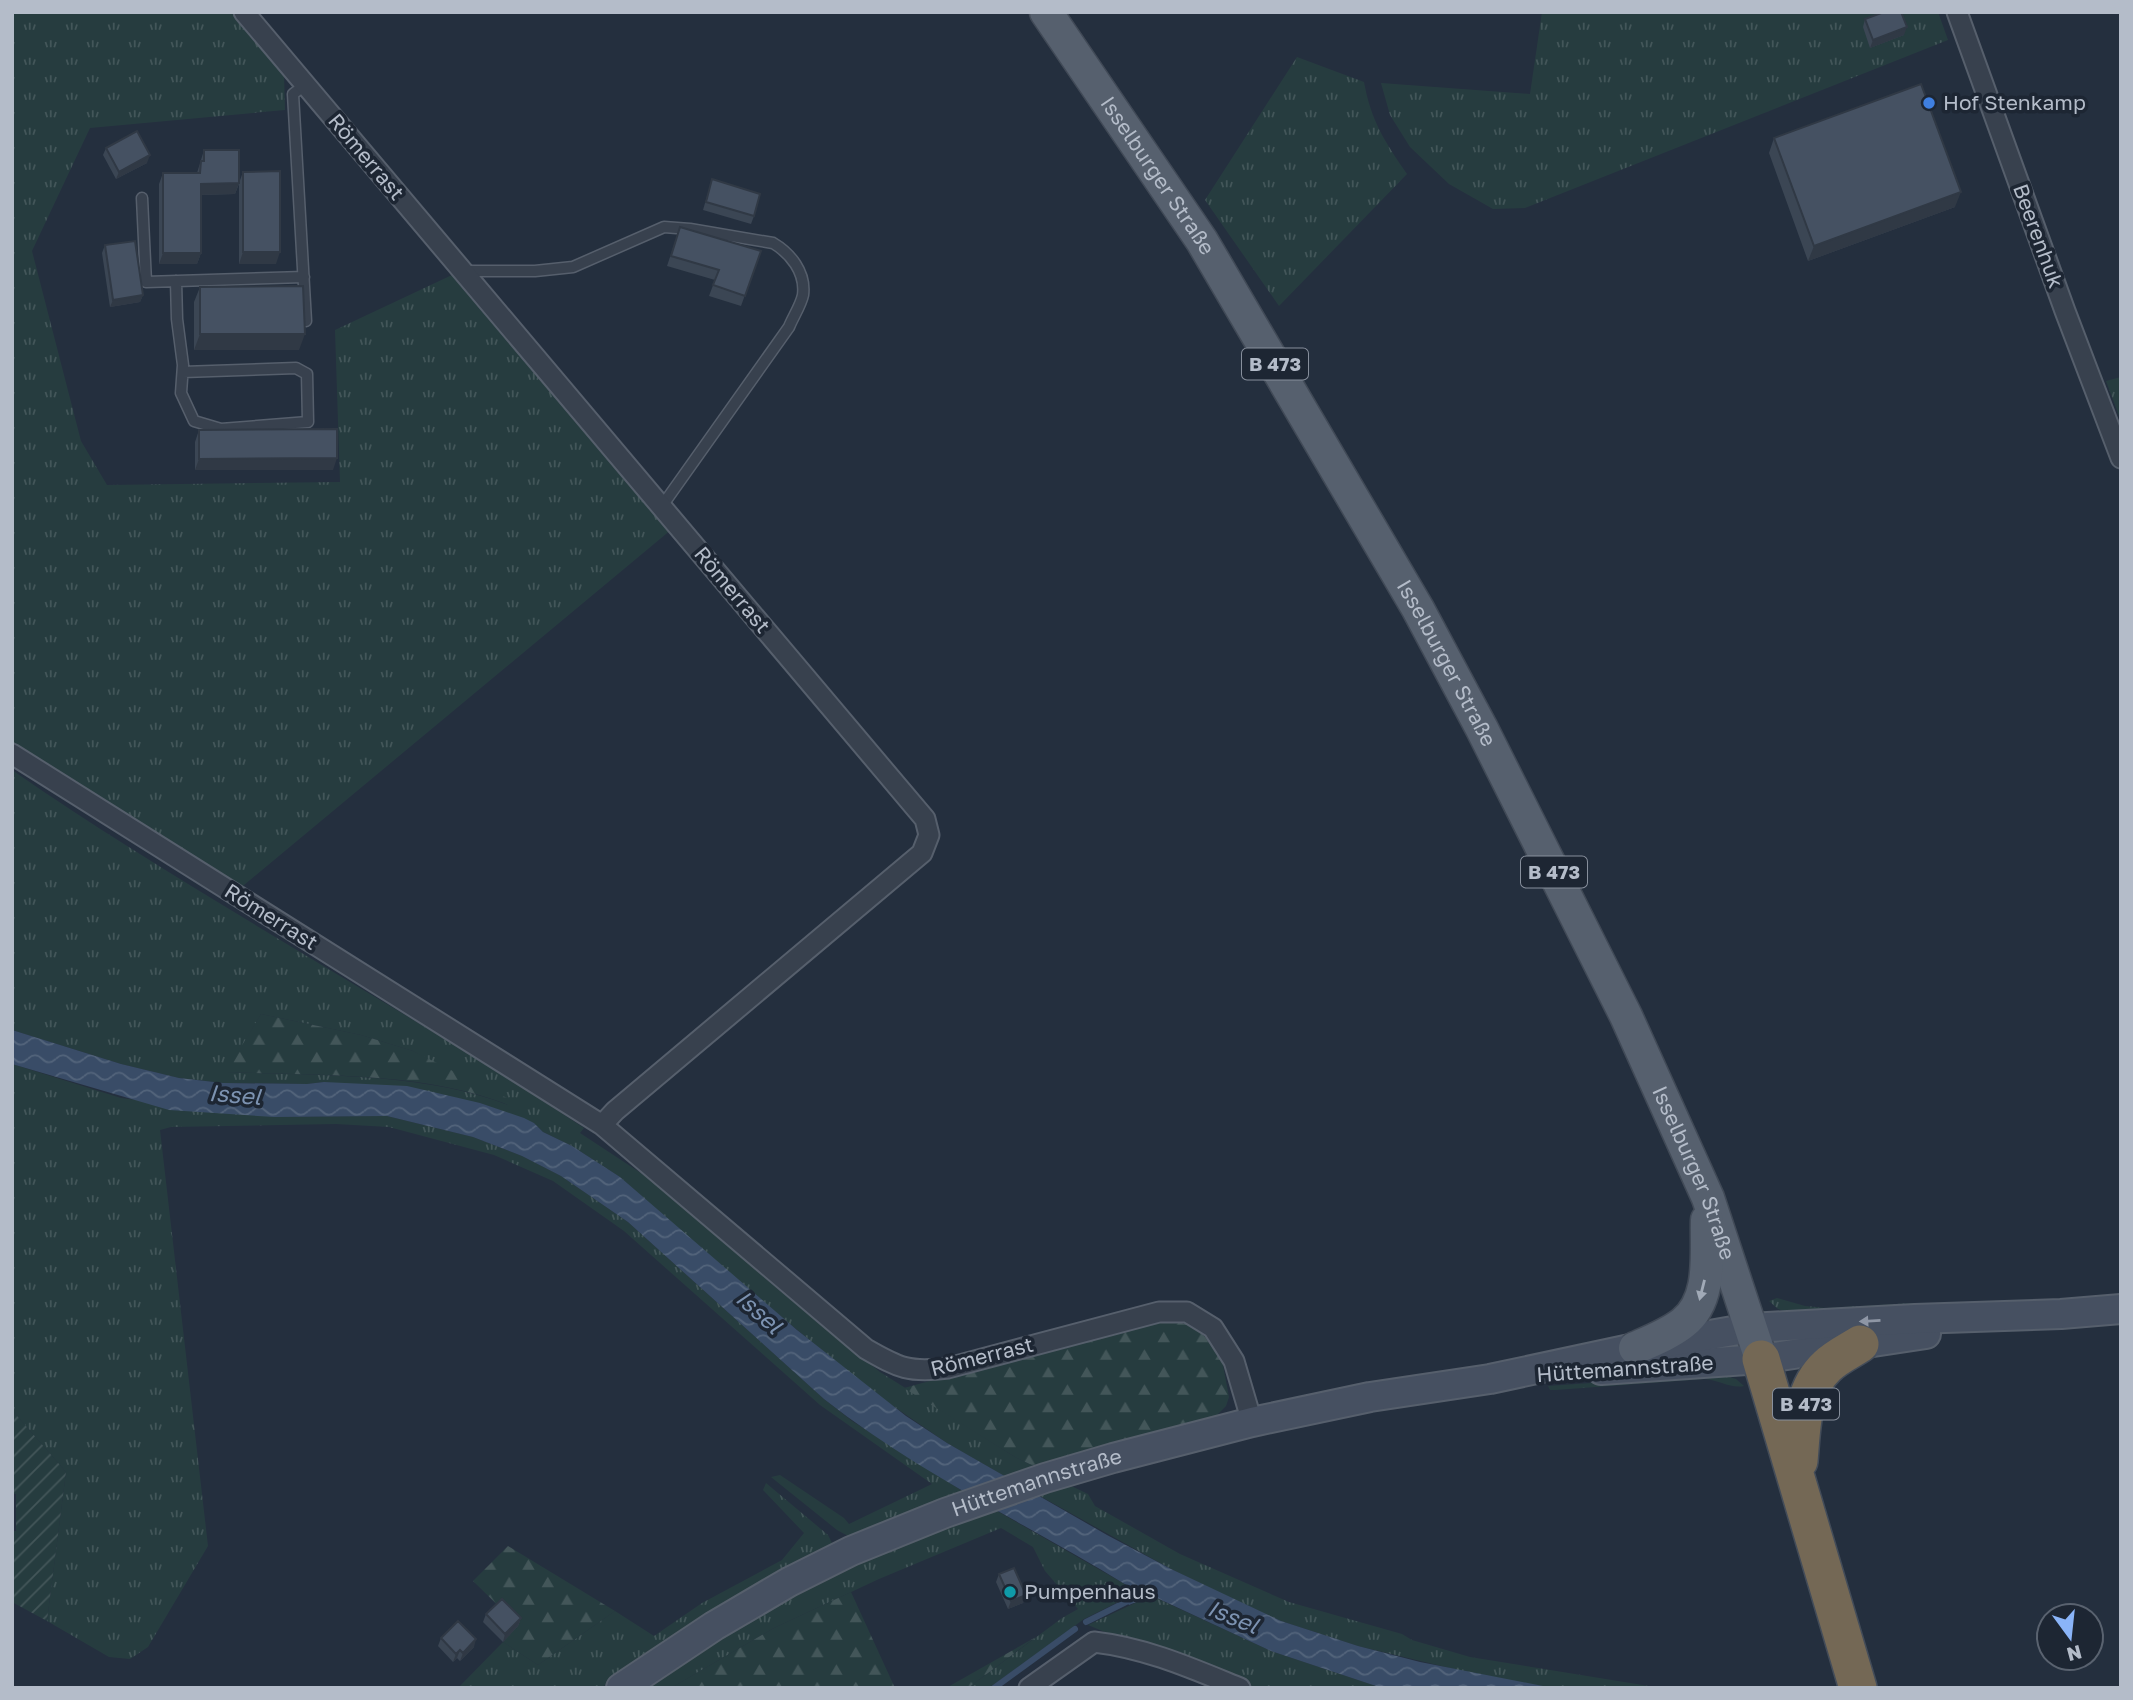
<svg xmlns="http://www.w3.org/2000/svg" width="2133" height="1700" viewBox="0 0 2133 1700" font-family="'Golos Text',sans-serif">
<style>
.grass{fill:url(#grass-tufts);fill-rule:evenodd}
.forest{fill:url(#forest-firs)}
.garden{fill:url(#garden-furrows)}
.water{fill:url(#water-waves)}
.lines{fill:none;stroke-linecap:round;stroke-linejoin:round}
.stream{stroke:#394c67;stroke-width:6}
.lane-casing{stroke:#565f6c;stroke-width:13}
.street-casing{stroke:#565f6c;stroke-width:23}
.secondary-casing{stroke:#565f6c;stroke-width:32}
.primary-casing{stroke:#414a57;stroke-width:35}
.highway-casing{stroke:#434c59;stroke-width:40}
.lane{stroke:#38414e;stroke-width:10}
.street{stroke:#38414e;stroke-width:19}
.secondary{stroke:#465061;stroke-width:28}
.primary{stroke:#56606e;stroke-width:32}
.highway{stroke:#746855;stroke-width:37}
.wall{fill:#3b4654}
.shaded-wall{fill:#303945}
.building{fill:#455162;stroke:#303945;stroke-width:2}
.oneway{fill:#a1aab7}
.oneway2{fill:#8e96a5}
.shop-dot{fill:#3f7fe0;stroke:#1d2633;stroke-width:2.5}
.culture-dot{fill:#0f9aa8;stroke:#1d2633;stroke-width:2.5}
.labels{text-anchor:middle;stroke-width:7;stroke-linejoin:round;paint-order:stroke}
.shield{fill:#1d2633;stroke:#878f9c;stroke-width:2}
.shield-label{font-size:19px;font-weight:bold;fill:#b4bcc9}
.poi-label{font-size:21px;fill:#b4bcc9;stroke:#1d2633;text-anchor:start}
.street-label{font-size:21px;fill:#b4bcc9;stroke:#1d2633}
.water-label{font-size:23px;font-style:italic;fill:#7c92b1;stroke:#1d2633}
</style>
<defs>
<pattern id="grass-tufts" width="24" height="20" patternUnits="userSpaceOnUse" patternTransform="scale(1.75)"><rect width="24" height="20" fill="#263c3f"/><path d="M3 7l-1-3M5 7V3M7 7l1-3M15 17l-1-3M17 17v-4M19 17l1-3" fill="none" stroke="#435659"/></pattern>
<pattern id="forest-firs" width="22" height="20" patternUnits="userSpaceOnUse" patternTransform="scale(1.75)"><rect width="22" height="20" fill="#263c3f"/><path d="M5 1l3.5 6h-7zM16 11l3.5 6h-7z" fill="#435659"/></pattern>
<pattern id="garden-furrows" width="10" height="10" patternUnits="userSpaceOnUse" patternTransform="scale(1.75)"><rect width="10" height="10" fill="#263c3f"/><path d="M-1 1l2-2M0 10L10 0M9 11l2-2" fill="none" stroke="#435659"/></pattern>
<pattern id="water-waves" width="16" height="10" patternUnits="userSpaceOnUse" patternTransform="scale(1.75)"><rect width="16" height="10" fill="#394c67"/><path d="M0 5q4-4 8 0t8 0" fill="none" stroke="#53647b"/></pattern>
</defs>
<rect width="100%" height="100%" fill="#242f3e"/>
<!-- grass -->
<path class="grass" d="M12,12h222l50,62 1,36 -195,18 -58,123 49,190 26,44 233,-3 -5,-152 117,-55 220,254 -434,361 -226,-146z
M1542,12h396l10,28 -423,168 -32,1 -44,-25 -39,-37 -20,-32 -9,-32 149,11z
M1297,57l67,25c7,39 21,60 43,92l-128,132 -74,-106z
M2121,377v44l-15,-40z
M12,770c185,128 385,233 572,358l-4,5 79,52 121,106 100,81 135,85 23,11 -32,9 -59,-34 -77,-53 -138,-114 -112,-99 -48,-31 -29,-14 -9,-9 -54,-20 -156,-21 -17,2 -84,-1 -44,-5 -58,-14 -109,-34zM261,1014l100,21 52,16 95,54c-85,-33 -190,-29 -281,-33z
M12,1064l109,34 153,19 113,-1 86,21 49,19 39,20 67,46 196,177 28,22 112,71 -36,13 -1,3 -69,29 -10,-1 -11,-6 -66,-53 9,-2 64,43 5,6 83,-40 -112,-79 -196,-174 -71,-50 -59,-26 -105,-28 -53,-3 -165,3 -11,3 48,416 -60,101 -18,12 -21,-2 -62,-36 19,-149 -54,-62z
M1777,1298l28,8 21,2 87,-5 5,2 -127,9 -13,-5 -9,-8z
M1719,1374l17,5 8,7c-12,3 -26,-6 -39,-7l-150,11h-5l-2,-4z
M766,1483l62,52 4,8 -1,7 -210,124 -20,14h-143l45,-46 35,23 77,-54 39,25 48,-33 80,-43 22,-27 -41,-43z
M1065,1483l23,11 7,12 85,48 109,48 113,32 10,6 58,17 191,31h-108l-78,-14 -117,-28 -77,-25 -48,-22 -62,-30 -131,-73 26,-9z
M997,1511l131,75 -4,13 -40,20 -95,69h-21l94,-70 16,-9 -33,-38 -12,-24 -32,-19 -122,51 -105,49 -103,60h-31c99,-69 205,-122 316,-167h9z
M1148,1597l8,1 115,53 111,37h-128l-91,-38 -51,-15 -24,-10z"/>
<!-- forest -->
<path class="forest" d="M261,1014l100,21 52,16 98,49 -2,5c-86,-34 -192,-29 -283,-33z
M1169,1320l21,5 18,14 14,21 7,37 -3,9 -12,12 -176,50 -23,-11 -111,-69 247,-67z
M508,1546l107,65 -77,54 -35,-23 15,-17 -45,-44z
M851,1592l44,96h-224l103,-60z
M1036,1637l-68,51h-22z"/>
<!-- garden -->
<path class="garden" d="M12,1410l54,62 -19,149 -35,-19v-71h4v-37h-4z"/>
<!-- water -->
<path class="water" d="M12,1030l109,34 58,14 44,5 84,1 17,-2 83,4 73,17 44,15 10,5 9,9 29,14 48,31 177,153 109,86 41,27 160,92 64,34 110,52 77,25 62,16 133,26h-171l-111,-37 -114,-53 -9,-1 -19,8 -5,-6 4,-13c-101,-62 -210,-113 -304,-187l-196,-177 -67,-46 -39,-20 -49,-19 -86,-21 -113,1 -105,-7 -157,-46z"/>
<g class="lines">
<!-- stream -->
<path class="stream" d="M1086,1622l46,-23
M994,1688l81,-59"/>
<defs>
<path id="lane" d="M305,85l-12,9 13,227
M142,198l4,84 158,-5
M464,271h71l38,-4 91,-40 26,2 83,14c17,10 33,29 30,52 -2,10 -10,22 -14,32l-127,179
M176,281l1,38 6,46 -2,28 13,28 27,8 87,-7 -1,-48 -11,-6 -113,4"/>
<path id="street" d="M244,12l681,807 4,16 -7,18 -307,258 -13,14
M1957,12l108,299 56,147
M12,754l590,371 264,224c33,19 43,24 82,19l211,-56h28l26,16 21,33 18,61
M1029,1688l65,-46c52,6 97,26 146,46"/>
<g id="secondary">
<path d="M1601,1370l160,-11 165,-25"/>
<path id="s1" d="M621,1688l93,-62 75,-44 62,-31 94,-38 100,-35 68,-20 139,-36 118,-25 120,-18 145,-31 115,-20 165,-9 146,-5 60,-5"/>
</g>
<g id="primary">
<path id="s2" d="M1046,12l156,229 216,368 64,120 144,287 82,182 53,161"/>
<path d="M1635,1348c16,-7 34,-14 48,-25 30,-23 23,-70 24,-103"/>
</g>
<path id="highway" d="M1761,1359l97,329
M1799,1461c3,-32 2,-71 28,-95 9,-9 22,-15 33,-22"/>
</defs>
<!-- lane casing -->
<use href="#lane" class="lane-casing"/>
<!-- street casing -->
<use href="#street" class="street-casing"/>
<!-- secondary casing -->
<use href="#secondary" class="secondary-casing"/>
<!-- primary casing -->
<use href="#primary" class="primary-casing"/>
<!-- highway casing -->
<use href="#highway" class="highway-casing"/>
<!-- lane -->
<use href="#lane" class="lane"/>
<!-- street -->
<use href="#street" class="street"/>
<!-- secondary -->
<use href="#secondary" class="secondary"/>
<!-- primary -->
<use href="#primary" class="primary"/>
<!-- highway -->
<use href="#highway" class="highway"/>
</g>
<!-- wall -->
<path class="wall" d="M1865,19l39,16 -34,13 -7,-21z
M1774,138l181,69 -147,54 -39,-108z
M106,148l41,15 -31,16 -13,-24z
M204,150l35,33 4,-11 33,92h-37v-80l-4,10 -34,1v58l-4,11h-38v-80l4,-11h34z
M712,179l42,37 -3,8 -48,-14z
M680,227l81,24 -20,55 -32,-10 6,-16 -48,-14z
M105,245l38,50 -3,7 -30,5 -8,-54z
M200,287l99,63h-105v-48z
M199,430l134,40h-138v-28z
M999,1574l27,21 -3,8 -15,6 -12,-27z
M486,1614l35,4 -3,8 -15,16 -20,-20z
M441,1638l33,9 -14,14 -3,-3 -4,4 -15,-16z"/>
<!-- shaded-wall -->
<path class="shaded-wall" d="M1907,27l-3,8 -34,13 3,-8z
M150,155l-3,8 -31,16 3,-7z
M239,183l-4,11 -38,1 4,-11z
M1961,192l-6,15 -147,54 6,-15z
M243,252h37l-4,12h-37z
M163,253h38l-4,11h-38z
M143,295l-3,7 -30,5 3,-7z
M200,334h105l-6,16h-105z
M337,458l-4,12h-138l4,-11z
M1026,1595l-3,8 -15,6 3,-8z
M521,1618l-3,8 -15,16 2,-8z
M476,1639l-2,8 -14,14 3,-8z
M460,1650l-3,8 -4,4 3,-8z"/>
<!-- building -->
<path class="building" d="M1884,12h17l6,15 -34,13 -8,-21z
M1921,84l40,108 -147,54 -40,-108z
M137,131l13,24 -31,17 -13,-24z
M204,150h35v33l-38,1v69h-38v-80h37l1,-12h3z
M280,171v81h-37v-80z
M712,179l48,15 -6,22 -48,-14z
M680,227l81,24 -16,45 -32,-11 6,-15 -48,-14z
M135,241l8,54 -30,5 -8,-55z
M303,286l2,48h-105v-47z
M337,429v29l-138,1v-29z
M1014,1568l12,27 -15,6 -12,-27z
M502,1599l19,19 -16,16 -19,-20z
M458,1621l18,18 -13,14 -3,-3 -4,4 -15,-16z"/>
<!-- one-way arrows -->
<defs><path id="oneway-solid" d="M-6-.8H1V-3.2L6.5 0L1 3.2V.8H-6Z" transform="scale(1.75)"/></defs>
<use class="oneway" href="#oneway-solid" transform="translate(1702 1290) rotate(104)"/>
<use class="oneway2" href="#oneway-solid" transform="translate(1870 1321) rotate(177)"/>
<!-- markers -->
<circle class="shop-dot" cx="1929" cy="103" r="7"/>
<circle class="culture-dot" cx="1010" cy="1592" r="7"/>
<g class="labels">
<!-- shield labels -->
<g class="shield">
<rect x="1242" y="348.5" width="66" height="31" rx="5"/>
<rect x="1521" y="856.5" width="66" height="31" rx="5"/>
<rect x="1773" y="1388.5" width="66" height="31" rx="5"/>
</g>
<g class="shield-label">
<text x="1275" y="371">B 473</text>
<text x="1554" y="879">B 473</text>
<text x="1806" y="1411">B 473</text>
</g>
<!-- poi labels -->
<g class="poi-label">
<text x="1943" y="110">Hof Stenkamp</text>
<text x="1024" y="1599">Pumpenhaus</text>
</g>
<!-- street labels -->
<g class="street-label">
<text transform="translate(366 157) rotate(50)" y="7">Römerrast</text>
<text dy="7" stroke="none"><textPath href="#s2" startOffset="198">Isselburger Straße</textPath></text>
<text transform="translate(2038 236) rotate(70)" y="7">Beerenhuk</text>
<text transform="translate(732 590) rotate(50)" y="7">Römerrast</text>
<text dy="7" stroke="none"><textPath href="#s2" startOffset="765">Isselburger Straße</textPath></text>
<text transform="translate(271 917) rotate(32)" y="7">Römerrast</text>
<text dy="7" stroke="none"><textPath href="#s2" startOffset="1332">Isselburger Straße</textPath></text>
<text transform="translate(982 1357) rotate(-14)" y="7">Römerrast</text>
<text transform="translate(1625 1369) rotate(-4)" y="7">Hüttemannstraße</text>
<text dy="7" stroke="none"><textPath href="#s1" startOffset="466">Hüttemannstraße</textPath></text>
</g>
<!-- water labels -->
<g class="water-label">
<text transform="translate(235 1095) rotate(5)" y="8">Issel</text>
<text transform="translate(759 1312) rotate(42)" y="8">Issel</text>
<text transform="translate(1233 1617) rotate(22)" y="8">Issel</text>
</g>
</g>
<!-- border -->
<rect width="2133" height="1700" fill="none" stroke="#b4bcc9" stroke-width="28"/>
<!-- north arrow -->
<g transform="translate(2070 1637) rotate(165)"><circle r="33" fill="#1d2633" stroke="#59626f" stroke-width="2"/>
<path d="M0-5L12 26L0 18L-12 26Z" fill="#8ab4f8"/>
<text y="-10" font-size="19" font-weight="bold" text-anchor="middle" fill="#b4bcc9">N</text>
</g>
</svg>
